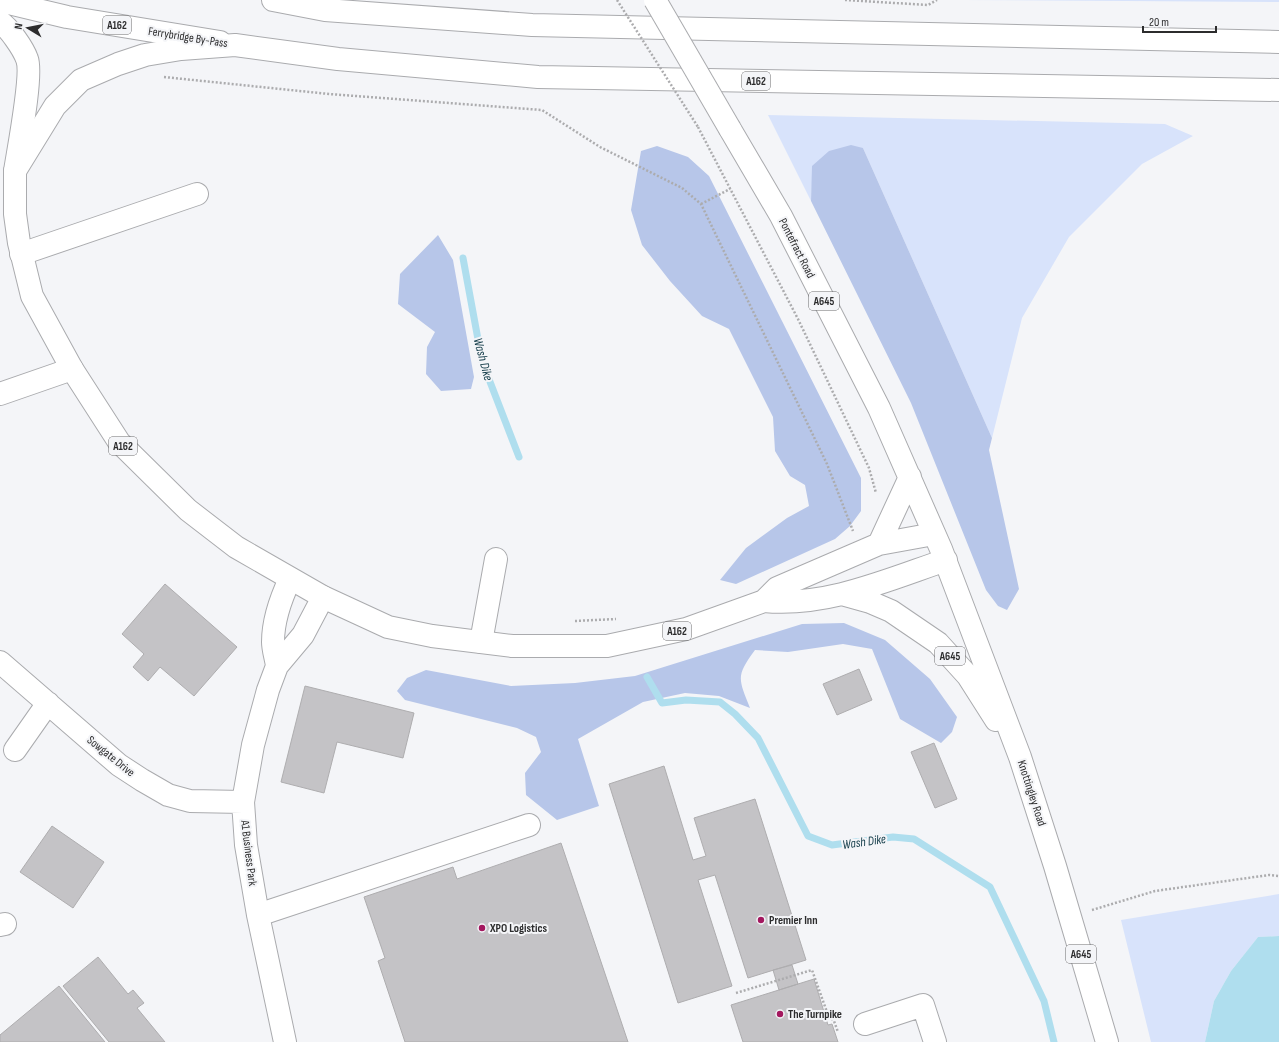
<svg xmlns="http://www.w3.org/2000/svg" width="1279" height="1042" viewBox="0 0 1279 1042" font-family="'Sofia Sans Condensed',sans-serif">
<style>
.green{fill:#d8e3fb}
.forest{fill:#b7c6e9}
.water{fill:#afdeee}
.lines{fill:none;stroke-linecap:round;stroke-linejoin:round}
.stream{stroke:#afdeee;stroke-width:7}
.building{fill:#c4c3c6;stroke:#aeadaf}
.minor-casing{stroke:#aaabae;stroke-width:24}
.major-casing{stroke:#aaabae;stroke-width:24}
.highway-casing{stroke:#aaabae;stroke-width:24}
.path{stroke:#acacae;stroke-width:2.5;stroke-dasharray:2 2;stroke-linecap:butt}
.minor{stroke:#fff;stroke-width:22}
.major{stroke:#fff;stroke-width:22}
.highway{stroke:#fff;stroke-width:22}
.highway-bridge-casing{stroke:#aaabae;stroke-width:24;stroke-linecap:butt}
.path-bridge{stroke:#acacae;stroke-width:2.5;stroke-dasharray:2 2;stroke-linecap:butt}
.highway-bridge{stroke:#fff;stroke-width:22}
.poi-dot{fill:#a3175e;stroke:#f4f5f8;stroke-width:1.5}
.labels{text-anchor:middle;stroke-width:4;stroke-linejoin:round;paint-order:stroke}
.shield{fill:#f4f5f8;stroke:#68686a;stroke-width:1}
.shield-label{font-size:11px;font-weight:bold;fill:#2c2c2d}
.street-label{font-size:12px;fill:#2c2c2d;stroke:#f4f5f8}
.poi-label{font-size:12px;font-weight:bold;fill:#2c2c2d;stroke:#f4f5f8;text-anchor:start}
.water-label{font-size:13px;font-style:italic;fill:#123b48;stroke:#f4f5f8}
</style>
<rect width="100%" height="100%" fill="#f4f5f8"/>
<!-- green -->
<path class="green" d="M963,0h316v2z
M768,115l397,9 28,12 -51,28 -73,73 -47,81 -30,120 -129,-290 -50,18 -2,35z
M1279,894v42l-21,1 -27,34 -17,30 -9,41h-54l-30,-122z"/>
<!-- forest -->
<path class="forest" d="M851,145l12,3 129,290 -3,12 30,139 -12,21 -9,-4 -12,-16 -75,-187 -100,-202 1,-35 17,-15z
M657,146l31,11 21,19 152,302v33l-11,15 -15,13 -99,45 -16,-4 26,-32 41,-30 22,-12 -4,-21 -15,-9 -15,-25 -2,-34 -44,-88 -27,-13 -32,-35 -28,-36 -11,-35 10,-59z
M438,235l15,25 21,117 -3,12 -30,2 -15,-17 1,-27 8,-15 -37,-28 2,-30z
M844,623l41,17 45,39 27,38 -5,15 -11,11 -41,-24 -28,-70 -29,-5 -55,8 -33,-2c-19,26 -17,28 -5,58l-31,-12 -34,-3 -42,9 -65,37 21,67 -42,14 -31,-25 -1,-22 16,-21 -5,-15 -19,-9 -112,-28 -8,-9 10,-13 19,-8 85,16 64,-3 60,-7 167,-52z"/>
<!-- water -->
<path class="water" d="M1279,936v106h-74l9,-41 17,-30 27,-34z"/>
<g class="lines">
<!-- stream -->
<path class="stream" d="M463,258l19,103 37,96
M647,677l15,26 24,-3 34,2 15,12 23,24 50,98 24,9 61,-8 21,2 76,48 54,114 10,41"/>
</g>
<!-- building -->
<path class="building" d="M165,584l72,63 -43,49 -34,-29 -12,14 -15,-14 11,-13 -22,-20z
M859,669l13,31 -35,15 -14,-31z
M305,686l109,27 -11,45 -66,-16 -13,51 -43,-11z
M934,743l23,56 -22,9 -24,-56z
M664,766l29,94 13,-4 -12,-38 61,-19 51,161 -58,18 -33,-103 -17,5 34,106 -54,17 -69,-219z
M52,826l52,36 -31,46 -53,-36z
M561,843l67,199h-223l-27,-81 7,-3 -21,-61 89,-30 4,12z
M98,957l30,37 5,-4 11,13 -7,5 28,34h-56l-46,-56z
M792,965l6,19 -19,6 -6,-20z
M814,979l14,46 4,-1 6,18h-95l-12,-37z
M59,986l46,56h-105v-7z"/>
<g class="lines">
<defs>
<path id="minor" d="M21,254l176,-60
M0,394l72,-25
M481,642l15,-83
M0,662l119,103 23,15 26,15 22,6 53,1
M277,666c-1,-8 -4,-16 -4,-24 0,-22 8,-44 17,-63
M15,750l33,-47
M258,915l271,-90
M0,925l5,-1
M865,1024l58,-19 12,37
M285,1042l-27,-127 -12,-70 -3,-43 10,-57 15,-55 9,-24 26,-31 20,-38"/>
<path id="major" d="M0,1l67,16 153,25
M0,22c9,6 23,26 27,37 6,15 -9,92 -12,112"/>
<path id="highway" d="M273,0l52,10 207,15 747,17
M730,129l51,87 98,192 62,141 79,208 35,109 52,176
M934,534l-55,10 -102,44 -13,13 -78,28 -79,17h-95l-80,-10 -44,-9 -65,-30 -87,-50 -48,-37 -69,-68 -47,-73 -40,-73 -13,-53 -4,-29v-43l40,-65 26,-26 37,-16 27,-9 36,-6 54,-4 103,14 200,18 741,13
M879,544l31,-67
M845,595l25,7 21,9 47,32 30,33 28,44
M764,601c63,6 123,-21 182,-41"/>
</defs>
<!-- minor casing -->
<use href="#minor" class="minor-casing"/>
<!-- major casing -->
<use href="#major" class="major-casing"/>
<!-- highway casing -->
<use href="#highway" class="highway-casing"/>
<!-- path -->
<path class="path" d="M845,0l83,5 9,-5
M164,77l165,17 213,16 58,37 82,41 19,16 126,260 26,67
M698,127l100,192 71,149 7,25
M701,204l29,-15
M575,621l41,-2
M1092,910l63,-19 114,-16 10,1
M736,993l76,-23 16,45 6,6 4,11"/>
<!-- minor -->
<use href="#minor" class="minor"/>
<!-- major -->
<use href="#major" class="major"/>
<!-- highway -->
<use href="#highway" class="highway"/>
<defs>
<path id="highway-bridge" d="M655,0l75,129"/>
</defs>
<!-- highway-bridge casing -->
<use href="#highway-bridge" class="highway-bridge-casing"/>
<!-- path-bridge -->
<path class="path-bridge" d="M617,0l81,127"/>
<!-- highway-bridge -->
<use href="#highway-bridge" class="highway-bridge"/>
</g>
<!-- markers -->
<g class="poi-dot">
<circle cx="761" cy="920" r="4"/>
<circle cx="482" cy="928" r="4"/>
<circle cx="780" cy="1014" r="4"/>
</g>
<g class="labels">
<!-- shield labels -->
<g class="shield">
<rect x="103" y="16" width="28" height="18" rx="3"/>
<rect x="742" y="72" width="28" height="18" rx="3"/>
<rect x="809" y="292" width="30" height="18" rx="3"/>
<rect x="109" y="437" width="28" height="18" rx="3"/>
<rect x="663" y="622" width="28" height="18" rx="3"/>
<rect x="935" y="647" width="30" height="18" rx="3"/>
<rect x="1066" y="945" width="30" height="18" rx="3"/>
</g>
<g class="shield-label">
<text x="117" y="29">A162</text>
<text x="756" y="85">A162</text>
<text x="824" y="305">A645</text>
<text x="123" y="450">A162</text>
<text x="677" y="635">A162</text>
<text x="950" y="660">A645</text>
<text x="1081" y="958">A645</text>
</g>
<!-- street labels -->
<g class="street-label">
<text transform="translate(188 37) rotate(9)" y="4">Ferrybridge By-Pass</text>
<text transform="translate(797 248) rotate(63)" y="4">Pontefract Road</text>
<text transform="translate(111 756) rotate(39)" y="4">Sowgate Drive</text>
<text transform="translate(1032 793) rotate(72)" y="4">Knottingley Road</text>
<text transform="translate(249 853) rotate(83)" y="4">A1 Business Park</text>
</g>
<!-- poi labels -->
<g class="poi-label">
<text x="769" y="924">Premier Inn</text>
<text x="490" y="932">XPO Logistics</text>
<text x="788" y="1018">The Turnpike</text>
</g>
<!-- water labels -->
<g class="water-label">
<text transform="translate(484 359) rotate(75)" y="5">Wash Dike</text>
<text transform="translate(864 841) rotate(-8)" y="5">Wash Dike</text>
</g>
</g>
<!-- north arrow -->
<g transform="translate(28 28) rotate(280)" stroke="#f4f5f8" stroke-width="3" paint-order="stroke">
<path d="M0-3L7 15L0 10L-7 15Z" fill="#2c2c2d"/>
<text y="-6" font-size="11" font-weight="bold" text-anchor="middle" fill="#2c2c2d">N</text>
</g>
<!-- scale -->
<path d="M1143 26v6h73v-6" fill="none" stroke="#2c2c2d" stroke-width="2"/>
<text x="1149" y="26" font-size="12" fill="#2c2c2d" stroke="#f4f5f8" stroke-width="3" paint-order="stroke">20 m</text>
</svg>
